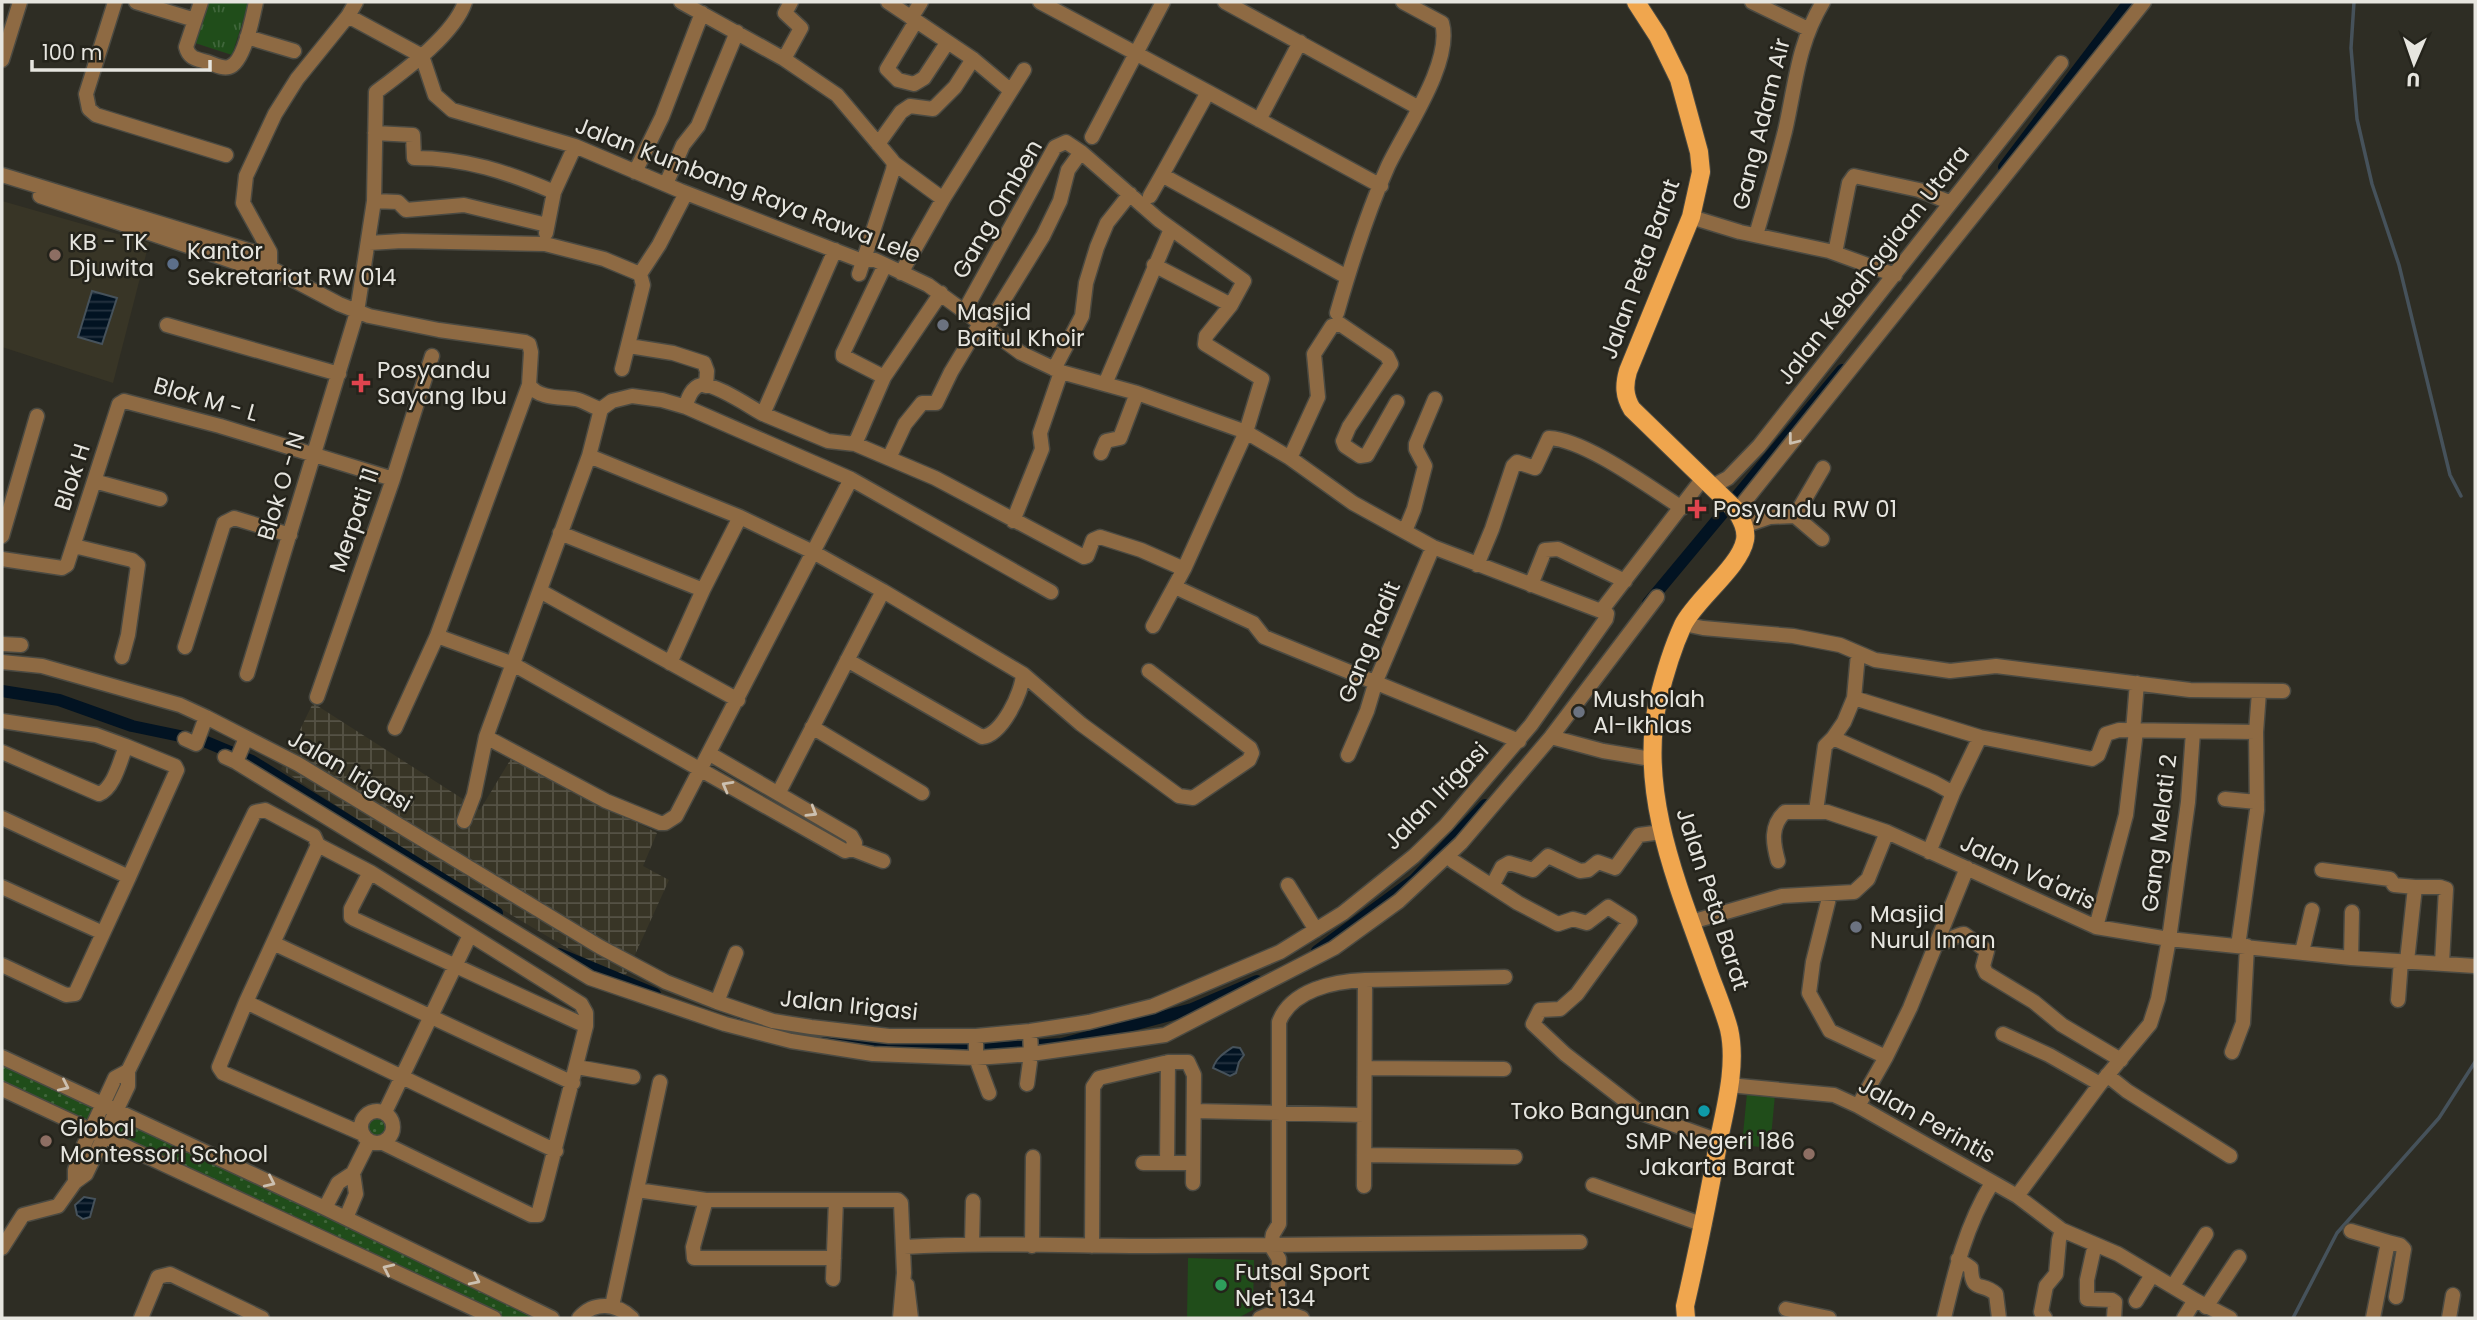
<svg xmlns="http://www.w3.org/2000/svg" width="2477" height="1320" viewBox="0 0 2477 1320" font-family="Poppins,sans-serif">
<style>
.industrial{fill:url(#industrial-grid)}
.built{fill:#383526}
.grass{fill:url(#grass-dots)}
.park{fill:url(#park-tufts)}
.garden{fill:#204d1a}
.water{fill:url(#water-rules);stroke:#46525b;stroke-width:2}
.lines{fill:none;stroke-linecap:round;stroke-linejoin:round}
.stream{stroke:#46525b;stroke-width:3.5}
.canal{stroke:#021322;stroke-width:12}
.minor-casing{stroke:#4b4a42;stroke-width:17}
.major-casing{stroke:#4b4a42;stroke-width:20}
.minor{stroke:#8e6a43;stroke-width:14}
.major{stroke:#f0a64e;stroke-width:18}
.oneway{stroke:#ccc0b0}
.education-dot{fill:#8d6e63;stroke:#24231b;stroke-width:2.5}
.service-dot{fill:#5c6f8a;stroke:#24231b;stroke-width:2.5}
.worship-dot{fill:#6b7280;stroke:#24231b;stroke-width:2.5}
.health-dot{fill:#e0444e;stroke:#24231b;stroke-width:2.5}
.culture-dot{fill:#0f9aa8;stroke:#24231b;stroke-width:2.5}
.leisure-dot{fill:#2e9e5b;stroke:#24231b;stroke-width:2.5}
.labels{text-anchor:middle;stroke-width:5;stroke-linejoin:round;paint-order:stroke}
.street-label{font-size:23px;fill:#e6e5df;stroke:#24231b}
.poi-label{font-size:23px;fill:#e6e5df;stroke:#24231b;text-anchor:start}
</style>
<defs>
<pattern id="industrial-grid" width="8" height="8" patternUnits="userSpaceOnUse" patternTransform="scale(1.75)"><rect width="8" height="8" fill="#383526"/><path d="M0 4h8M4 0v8" fill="none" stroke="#555245"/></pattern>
<pattern id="grass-dots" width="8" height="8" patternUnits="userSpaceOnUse" patternTransform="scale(1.75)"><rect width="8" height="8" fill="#204d1a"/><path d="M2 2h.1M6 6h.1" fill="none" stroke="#40663b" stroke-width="1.8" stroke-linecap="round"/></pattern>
<pattern id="park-tufts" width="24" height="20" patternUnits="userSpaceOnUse" patternTransform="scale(1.75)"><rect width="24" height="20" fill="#204d1a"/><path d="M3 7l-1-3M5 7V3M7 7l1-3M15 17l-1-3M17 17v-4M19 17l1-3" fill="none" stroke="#40663b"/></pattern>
<pattern id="water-rules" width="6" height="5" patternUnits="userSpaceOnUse" patternTransform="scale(1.75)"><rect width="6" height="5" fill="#021322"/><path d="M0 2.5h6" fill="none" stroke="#273542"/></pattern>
</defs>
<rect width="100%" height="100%" fill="#2e2d24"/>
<!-- industrial -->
<path class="industrial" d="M313,703l167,107 32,-53 145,76 -14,33 26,14 -46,101 -201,-119 -141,-93z"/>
<!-- built -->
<path class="built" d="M2,201l147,42 -36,140 -111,-36z"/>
<!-- grass -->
<path class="grass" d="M2,1057l550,261h-57l-493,-231z
M362 1126a16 16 0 1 1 32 0a16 16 0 1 1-32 0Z"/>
<!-- park -->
<path class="park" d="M206,2h43l-17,53 -40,-13z"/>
<!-- garden -->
<path class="garden" d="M1747,1093l28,2 -5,53 -28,-3z
M1188,1258l66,2 -1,50 -15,8h-51z"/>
<!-- water -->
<path class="water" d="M92,291l25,7 -15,46 -24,-7z
M1233,1047l7,1 4,7 -5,7 -3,11 -6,3 -17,-8c3,-10 11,-15 20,-21z
M84,1197l11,2 -5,18 -7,2 -6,-4 -2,-10z"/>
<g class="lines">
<!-- stream -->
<path class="stream" d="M2354,2l-3,46 6,71 15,65 27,81 51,210 11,21
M2293,1318l44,-85 102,-115 36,-56"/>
<!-- canal -->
<path class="canal" d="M2004,167l125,-165
M1648,603l194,-233
M2,691l57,9 73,26 72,15 48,20 245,152
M1317,951l97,-71 71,-75
M559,954l96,40
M742,1022l68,14 158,14 94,-6 130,-35 65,-28"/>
<defs>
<path id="minor" d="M115,2l-29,92 3,15 7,6 130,40
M136,2l59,18
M201,2l-15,45c3,12 11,12 21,15 7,2 15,7 22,5 15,-4 24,-51 27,-65
M681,2l103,57 53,36 54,64 3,4 -1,7 -34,104
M888,2l85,57 37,31
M1040,2l168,90
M1225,2l194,106
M1752,2l56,27
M348,16l74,40 13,39 17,15 123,36 106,45 176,68 18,1 53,25 93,68 40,19 76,21 109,39 44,26 63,45 80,44 168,64
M911,18l10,-16
M916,21l-29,48 11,11 16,4 10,-6 23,-35
M247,37l47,14
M784,59l17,-31 -16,-15 6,-11
M2,60l18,-58
M1259,120l41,-78
M375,133l38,2 1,23c52,0 93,14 140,34
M1092,137l71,-135
M878,144l23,-32 9,-6 23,3 22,-22 18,-28
M894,163l49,36
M635,172l27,-55 40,-104
M2,175l255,78 8,12 74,39 30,12 70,14 86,12 4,2 2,8 -2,33 -92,251 -42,92
M666,184l17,-39 15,-19 39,-94
M40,196l210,71 15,-2
M1150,196l12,-21
M374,201l24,1 8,8 58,-5 83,20
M1691,217l49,15 89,19 66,24
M546,233l8,-41 21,-46
M1756,235c10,-34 20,-69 29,-104 11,-48 12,-85 38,-129
M369,243l33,-2 143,3 59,15 36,15 3,11 -21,84
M1835,253l14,-70 5,-7 65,14 30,12
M1154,265l77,40
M270,267v-15l-27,-49 3,-27 29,-62 22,-35 51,-63 8,-14
M901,273l42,-74 81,-129
M640,274l19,-29 27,-52
M1347,277l-185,-102 46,-83 173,94
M965,310l90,-163 11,-5 15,10 78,68 85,61 -13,24 -25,31 -1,8 57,35 -16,53 -62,137 -31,57
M1337,313c14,-49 30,-100 51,-147 17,-36 65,-104 54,-143l-39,-21
M167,325l172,49
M987,327l56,-91 17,-35 8,-31 13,-18
M629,346l44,7 31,10 3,8 -1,15
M1054,369l28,-53 4,-33 11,-36 10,-24 23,-29
M884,377l-41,-21v-3l42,-88
M1105,384l66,-155
M529,385c10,14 31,12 46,14 10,2 17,8 26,10
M686,407c1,-8 6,-20 15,-22 14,-2 49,22 62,29l72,-164
M763,414l65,27 27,3 80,34 149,79 3,-1 6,-16 7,-3 41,13 43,19
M855,444l29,-67 57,-84
M1101,453l5,-12 14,-3 17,-45
M589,456l151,61 73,35 70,39 140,83 58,50 98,72 14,2 56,-38 3,-7 -2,-5 -101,-77
M889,458l16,-34 17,-21h14l15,-31 30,-50
M1290,458l28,-61 -4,-43 18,-28 8,-2 47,32 4,8 -42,63 -6,14 2,5 15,10 7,-1 30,-53
M94,481l66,18
M1713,486l15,-8 31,-32 302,-383
M1737,511l407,-509
M1795,516l28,-48
M1013,521l29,-72 -2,-16 21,-61
M1744,526l26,-9 25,-1 27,23
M1405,531l9,-22 11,-43 -9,-17v-5l19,-45
M560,533l143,57
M2,536l35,-120
M74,546l58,14 6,5 -10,70 -6,22
M2,559l60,9 5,-3 52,-161 5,-3 96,25 173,53
M1477,565l15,-36 21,-63 4,-4 18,6 14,-30c37,2 100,49 133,70
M1531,585l14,-35 13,-1 67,32
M1175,587l78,36 11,14 255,104
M540,591l198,109
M1601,611l103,-134
M1684,624l19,4 90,8 47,9 35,15 75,11 46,-5 194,24 93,1
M437,636l74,27 334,188 7,-2 31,12
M2,644l19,1
M185,647l39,-124 10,-5 56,17
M1858,654l-4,44 126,39 112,22 6,-4 8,-21 13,-4 137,2
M847,660l135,77c20,-2 40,-44 41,-63
M2,662l40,4 138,39 26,12 92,47 302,183 66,35 51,20 56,19 38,6 78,9h87l54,-5 59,-9 64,-16 127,-54 63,-39 71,-57 32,-31 85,-100 75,-106 1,-5 -6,-3
M670,663l33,-73 37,-73
M247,674l110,-362 17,-111 2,-109c28,-21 78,-57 89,-90
M317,697l76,-218 39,-123
M2,721l94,14 30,11c-6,15 -12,42 -27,48l-97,-42
M812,727l110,66
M2133,731l4,-48
M486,737l120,64 54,22h5l11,-7 175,-337
M1551,737l52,14 48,8
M1833,738l11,-16 10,-24
M185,739l11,5 10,-27
M710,754l141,82 4,7 -3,6
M1348,755l19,-44 9,-30 57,-134
M225,757l11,5 10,-24
M236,762l354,216 135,46 66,17 82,13 103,4 55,-4 134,-19 169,-87 65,-47 62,-58 90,-106 106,-140
M779,792l104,-201
M2225,799l32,3
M1816,811l9,-65 8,-8 100,44 20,11
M2,818l127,59 48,-107 -2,-4 -49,-20
M464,821l10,-26 12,-58 103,-281 12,-47 11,-8 20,-5 30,4 24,7 165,72 200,113
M318,845l-72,157 -27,65 4,6 140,61
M1929,852l24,-59 27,-56
M1450,855l3,6 65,42 40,21 15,-5 14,4 21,-16 22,14 -53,73 -17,15 -20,1 -7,14 32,30 76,59 78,28
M1778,861c-5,-18 -8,-35 7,-49h42l60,20 209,95 73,12 182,19 124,8
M2322,870l68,9 4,6 21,2 -8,74
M370,872l-19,37v8l3,2 232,107
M1288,885l28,45
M1492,886l10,-19 7,-4 24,7 15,-14 32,15 8,-1 10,-8 17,6 24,-33 23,-3
M2,887l101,46
M2415,887h25l6,2 -4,74
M1830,894l-17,68 -4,31 21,38 56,26
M1691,922l91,-26 72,-4 14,-13 19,-47
M2096,927l30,-112 10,-84
M273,943l300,140
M1934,944c14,0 19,-9 30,-10l23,17 -4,15 3,7 48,29 28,23 59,35
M2238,946l19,-136 -1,-78 3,-40
M2302,952l10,-42
M2351,958l1,-46
M2,965l64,30 9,-1 54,-117
M2398,1000l3,-39
M246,1002l310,149
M717,1002l19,-49
M2003,1034l46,21 51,29
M976,1036v22l13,35
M2232,1052l11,-29 4,-77
M2,1057l323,151 227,110
M577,1067l56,10
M1365,1068l139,1
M2107,1075l20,16 103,65
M1027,1084l4,-30 -1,-23
M1729,1085l105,10 24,11 159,90 45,34 56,24 77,46 35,18
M2,1089l492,229
M1858,1106l28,-49 24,-49 57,-140
M361 1127a16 16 0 1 1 32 0a16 16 0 1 1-32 0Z
M1194,1111l170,4
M385,1112l85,-177
M1364,1155l151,2
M1143,1163h50
M1167,1163l1,-101
M75,1182v-12l9,-25 31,-67 13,-7
M1593,1185l111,40
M1364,1186l1,-206 140,-3
M637,1190l69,10h192l3,3 3,70 -4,45
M2017,1196l83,-112 50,-60 8,-25 11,-60 19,-137 5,-70
M706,1200l-13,47 1,11h140
M325,1208l13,-25 15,-10 16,-32
M346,1218l10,-24 -3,-21
M2351,1231l37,11 -15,76
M2388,1242l12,3 4,4 -8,48
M972,1243l1,-42
M2095,1244l-8,36v19l25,1 3,2 -1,16
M1032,1246l1,-89
M1092,1246l1,-159 6,-9 69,-16h20l6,13 -1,108
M904,1247c83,-5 166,-1 250,-1 142,0 284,-2 426,-4
M2,1248l21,-33 35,-9 17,-24 11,-8 42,-88v-15l127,-259 10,-2 49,26 4,9 52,27 211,132 5,9v13l-48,189h-7l-148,-72
M1958,1259l13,9c1,26 11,13 25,26l3,24
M833,1279l3,-79
M907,1285l4,33
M2173,1286l33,-52
M2136,1301l16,-26
M612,1306l48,-224
M2206,1307l33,-50
M1786,1309l43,9
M1277,1312l2,-53 -8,-13 2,-12 6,-10v-202c12,-32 55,-41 86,-42
M141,1318l17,-41 12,-3 92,44
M579,1318c15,-17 37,-15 53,0
M1260,1318c15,-7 27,-6 42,0
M1944,1318c11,-47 22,-93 48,-135
M2045,1318l-4,-6 5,-26 10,-12 3,-34 3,-10
M2184,1318l11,-18
M2449,1318l4,-23"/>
<path id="major" d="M1636,2l22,34 21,43 20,73 2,20 -10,45 -63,154c-4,14 -4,25 4,38l104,101c5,9 11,19 9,30 -5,27 -49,59 -62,85 -11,24 -19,51 -25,76 -20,89 18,180 48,263 7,21 17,43 23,65 8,35 -3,76 -10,110 -10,56 -21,111 -34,167l1,12"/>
</defs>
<!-- minor casing -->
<use href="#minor" class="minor-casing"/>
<!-- major casing -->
<use href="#major" class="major-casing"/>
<!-- minor -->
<use href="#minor" class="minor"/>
<!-- major -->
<use href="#major" class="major"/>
</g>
<!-- one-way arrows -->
<defs><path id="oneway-chevron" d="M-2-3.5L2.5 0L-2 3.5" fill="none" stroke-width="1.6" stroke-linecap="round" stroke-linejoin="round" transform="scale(1.75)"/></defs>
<g class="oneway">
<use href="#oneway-chevron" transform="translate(1793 440) rotate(128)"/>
<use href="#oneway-chevron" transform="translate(727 786) rotate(-151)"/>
<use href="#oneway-chevron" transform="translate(812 812) rotate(31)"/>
<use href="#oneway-chevron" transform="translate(64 1086) rotate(25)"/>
<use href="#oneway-chevron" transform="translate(270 1182) rotate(25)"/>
<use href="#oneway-chevron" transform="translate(388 1269) rotate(-155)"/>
<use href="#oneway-chevron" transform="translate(475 1280) rotate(26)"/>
</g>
<!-- markers -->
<g class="education-dot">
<circle cx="55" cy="255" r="7"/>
<circle cx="46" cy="1141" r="7"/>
<circle cx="1809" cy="1154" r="7"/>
</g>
<circle class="service-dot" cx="173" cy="264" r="7"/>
<g class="worship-dot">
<circle cx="943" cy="325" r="7"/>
<circle cx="1579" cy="712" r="7"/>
<circle cx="1856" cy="927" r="7"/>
</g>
<g class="health-dot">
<path d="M357.5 372.5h7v7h7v7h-7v7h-7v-7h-7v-7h7z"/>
<path d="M1693.5 498.5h7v7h7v7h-7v7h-7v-7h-7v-7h7z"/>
</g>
<circle class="culture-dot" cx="1704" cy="1111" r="7"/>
<circle class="leisure-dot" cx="1221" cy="1285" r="7"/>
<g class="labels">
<!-- street labels -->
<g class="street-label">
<text transform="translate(1761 124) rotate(-76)" y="8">Gang Adam Air</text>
<text transform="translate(748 190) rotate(21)" y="8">Jalan Kumbang Raya Rawa Lele</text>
<text transform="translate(997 209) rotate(-60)" y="8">Gang Omben</text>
<text transform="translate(1873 265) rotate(-52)" y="8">Jalan Kebahagiaan Utara</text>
<text transform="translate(1640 269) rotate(-70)" y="8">Jalan Peta Barat</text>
<text transform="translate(206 399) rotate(16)" y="8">Blok M - L</text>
<text transform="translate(72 477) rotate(-72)" y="8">Blok H</text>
<text transform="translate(281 486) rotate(-73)" y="8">Blok O - N</text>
<text transform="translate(354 520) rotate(-71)" y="8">Merpati 11</text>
<text transform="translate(1369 642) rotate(-68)" y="8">Gang Radit</text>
<text transform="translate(350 771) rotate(30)" y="8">Jalan Irigasi</text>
<text transform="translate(1436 796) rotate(-46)" y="8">Jalan Irigasi</text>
<text transform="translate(2159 833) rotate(-83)" y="8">Gang Melati 2</text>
<text transform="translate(2028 872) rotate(25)" y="8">Jalan Va'aris</text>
<text transform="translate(1713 899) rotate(72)" y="8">Jalan Peta Barat</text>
<text transform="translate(849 1005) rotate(6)" y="8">Jalan Irigasi</text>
<text transform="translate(1927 1120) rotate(29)" y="8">Jalan Perintis</text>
</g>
<!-- poi labels -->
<g class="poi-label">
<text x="69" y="250">KB - TK<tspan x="69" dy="26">Djuwita</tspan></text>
<text x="187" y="259">Kantor<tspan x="187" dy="26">Sekretariat RW 014</tspan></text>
<text x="957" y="320">Masjid<tspan x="957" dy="26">Baitul Khoir</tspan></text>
<text x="377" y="378">Posyandu<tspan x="377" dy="26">Sayang Ibu</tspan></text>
<text x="1713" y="517">Posyandu RW 01</text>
<text x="1593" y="707">Musholah<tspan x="1593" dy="26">Al-Ikhlas</tspan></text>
<text x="1870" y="922">Masjid<tspan x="1870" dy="26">Nurul Iman</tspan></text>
<text x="1690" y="1119" text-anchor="end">Toko Bangunan</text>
<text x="60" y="1136">Global<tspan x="60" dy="26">Montessori School</tspan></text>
<text x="1795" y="1149" text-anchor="end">SMP Negeri 186<tspan x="1795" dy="26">Jakarta Barat</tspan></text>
<text x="1235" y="1280">Futsal Sport<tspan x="1235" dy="26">Net 134</tspan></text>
</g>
</g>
<!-- border -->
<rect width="2477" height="1320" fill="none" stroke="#e6e5df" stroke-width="7"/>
<!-- north arrow -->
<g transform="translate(2414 63) rotate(182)" stroke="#24231b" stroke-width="5" paint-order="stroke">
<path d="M0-5L12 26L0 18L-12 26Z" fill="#e6e5df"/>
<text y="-10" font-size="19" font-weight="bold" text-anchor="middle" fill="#e6e5df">U</text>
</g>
<!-- scale -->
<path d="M32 60v10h178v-10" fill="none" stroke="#e6e5df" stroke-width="3.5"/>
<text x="42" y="60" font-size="21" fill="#e6e5df" stroke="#24231b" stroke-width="5" paint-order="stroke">100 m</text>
</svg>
